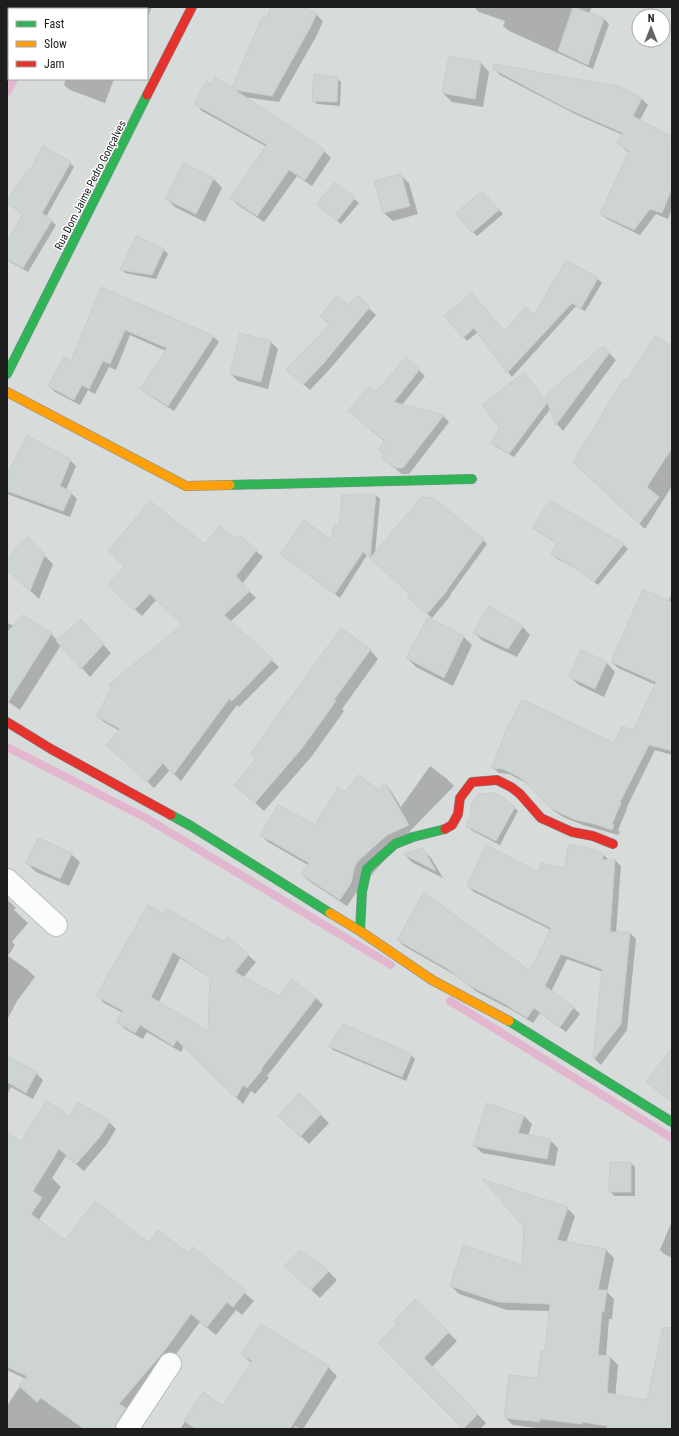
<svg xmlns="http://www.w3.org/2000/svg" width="679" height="1436" viewBox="0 0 679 1436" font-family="'Roboto Condensed',sans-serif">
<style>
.residential{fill:#d7dbda;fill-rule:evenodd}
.shadow{fill:#0003;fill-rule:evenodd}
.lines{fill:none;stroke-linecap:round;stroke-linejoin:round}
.stream{stroke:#e2b6ce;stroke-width:8}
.building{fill:#cdd4d3;stroke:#c6cfcd;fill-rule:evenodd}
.street-casing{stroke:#bcbfbe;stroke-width:24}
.fast-casing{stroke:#7c8e96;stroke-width:10}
.slow-casing{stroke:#7c8e96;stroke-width:10}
.jam-casing{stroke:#7c8e96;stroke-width:10}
.street{stroke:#fbfcfc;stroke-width:22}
.fast{stroke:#30b455;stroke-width:9}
.slow{stroke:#ff9f0a;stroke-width:9}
.jam{stroke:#e5322d;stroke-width:9}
.labels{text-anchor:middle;stroke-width:3;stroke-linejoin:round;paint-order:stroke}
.street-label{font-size:11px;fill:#1d1d1d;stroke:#fff}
</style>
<rect width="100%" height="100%" fill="#e5eceb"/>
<!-- residential -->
<path class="residential" d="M7,7h665v1422h-665zM9,9h138v70h-138zM639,16h24v24h-24z"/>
<!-- shadow -->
<path class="shadow" d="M104,7h48l-5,12v-10h-44z
M272,7h27l17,7 7,7 -6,14 -38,67 -35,-5 80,54 7,7 -19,28 -15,-10 -33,46 -26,-17 -7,-7 36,-51 -65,-36 -6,-7 16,-19 20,4z
M474,7h118l-3,7 15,5 5,5 -16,45 -84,-38 -6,-5 2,-5 -26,-9z
M450,57l31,6 8,9 -6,35 -31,-5 -9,-9z
M494,69l126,19 22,11 6,6 -8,15 32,18v70l-4,11 -12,-5 -16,21 -33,-16 -6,-5 28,-61 -11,-10 5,-8 -48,-21 -75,-39z
M337,78l4,4 -1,24 -23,-2 -4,-4z
M66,79h48l-9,24 -35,-13 -6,-5z
M70,163l4,4 -28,50 10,8 -28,47 -21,-12v-18l16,-28 -12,-8 -4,-4z
M184,164l30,15 8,9 -17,34 -30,-15 -8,-8z
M400,175l9,8 9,31 -25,7 -9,-8 -8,-31z
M335,183l24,20 -18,21 -19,-16z
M482,192l21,22 -26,22 -4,-4z
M136,237l28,13 4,4 -12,25 -31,-6 -4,-4z
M566,261l32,18 4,4 -17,28 -9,-5 -64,71 -34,-45 -11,9 -22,-25 60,16 29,-15z
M102,289l112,48 5,5 -45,69 -27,-17 -5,-5 24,-38 -36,-16 -14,35 -7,-3 -14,27 -7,-4 -8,15 -25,-13 -6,-6 22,-24z
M357,297l19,18 -47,55 -19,20 -16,-14 36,-51 -9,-9 27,-10z
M271,342l7,7 -10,40 -30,-8 -7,-7z
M603,347l13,13 -53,71 -6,-7 -6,-16 -37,49 -18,-10 -4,-4 36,-65 22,29z
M672,347v139l-27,43 -65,-61 48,-88z
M406,358l19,18 -23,29 41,11 6,6 -40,52h-7l-19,-15 2,-3 -6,-6 6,-8 -30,-26z
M70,460l6,6 -10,24 5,3 6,6 -7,18 -63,-23v-18z
M376,495l4,4 -5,55 108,-14 4,4 -37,51h1l-19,23 -20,-17 -1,-6 -44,-40 -27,43 -54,-40 45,-17 9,-14 3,-31z
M550,501l74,44 4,4 -30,36 -18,-14 -24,-13 -4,-4 6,-10 -20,-12 -4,-4z
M27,539l26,25 -14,35 -32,-30v-9z
M236,540l20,11 7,6 -21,27 14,14 -26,24 49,45 -40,40 -2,-2 -56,76 -11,-11 -16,18 -47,-43 13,-14 -16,-9 -7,-6 86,-91 -26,-26 -15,17 -26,-24 89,-46z
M672,593v162l-17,-5 -29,59h1l-9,21 2,2 -2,3 -35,-10 -18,-7 -11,-7 -20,-22 -8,-6 -17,-9 -10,-1 -6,-5 121,-23 20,-13 22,-47 -38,-17 -6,-6 56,-60z
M428,618l36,19 8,8 -19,41 -37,-19 -9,-9z
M7,623l7,3 37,8 7,7 31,-12 22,24 -21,24 -29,-32 -41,65 -13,-9z
M522,626l8,9 -13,22 -34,-16 -9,-8z
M370,650l8,9 -36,50 2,2 -32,45 -48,55 -29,-26z
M582,652l25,11 8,9 -11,25 -25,-12 -9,-8z
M430,766l17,13 7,7 -41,42 -55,62 -11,16 -38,-25 -7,-7 6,-9 -40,-23 -7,-7 54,-8 31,-34 33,-1 6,-8 6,7 10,16z
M514,807l4,4 -18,34 -29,-15 -4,-5z
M422,849l9,9 12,20 -30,-15 -8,-8z
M71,854l9,8 -11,24 -33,-14 -9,-9z
M604,855l5,5h6l6,6 -5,67h14l6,6 -9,91 -26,35 -7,-7 9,-86 -36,-13 -16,33 23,16 6,6 -14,18 -26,-19 -7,10 -21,-13 -35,-18 -22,-17 -51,-29 -6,-6 132,33 21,-43 -77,-38 -6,-6 97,-16z
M7,899l9,9 -2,2 14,13 -16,19 3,3 -7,11 20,14 7,7 -18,24 -10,19z
M163,915l61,28 3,-4 21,16 8,7 -13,16 36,19 37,1 7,7 -56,71 2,2 -14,16 -4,-3 -8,13 -59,-58 -3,6 -34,-20 -4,7 -18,-10 -7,-7 5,-9 -19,-10 -7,-8zM180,958l31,21 -2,54 -50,-31z
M329,1046l82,9 4,4 -9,22 -73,-31z
M7,1057l29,16 7,7 -10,19 -22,-12 -4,8z
M672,1067v35l-25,-20z
M299,1094l30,29 -20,21 -30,-29z
M524,1116l8,8 -4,12 22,4 8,8 -3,18 -73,-13 -8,-8z
M70,1117l39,5 7,7 -9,15 -23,27 -18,-15 -14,22 9,9 -23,34 27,20 84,3 39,10 5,-5 61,52 -12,14 -6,-5 -20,25 -16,-13 -27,36 -47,71h-119v-23l9,-14 10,-13 -19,-9v-237l14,10z
M631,1163l4,4v29h-21l-4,-5z
M567,1208l8,8 -9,27 40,7 8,8 -7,34 7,7 -2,20h-3l-3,38h4l8,8 -4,46 -8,18h-62l-31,-4 -8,-7 34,-39 7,-27 4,-41 -43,-1 -48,-16 -8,-8 72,-19z
M672,1221v37l-8,-4 -4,-4z
M301,1251l28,21 8,8 -17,18 -26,-24z
M415,1300l42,41 -25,26 54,56 -6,6h-17l-84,-86 19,-19z
M242,1354l86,13 9,9 -34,53h-2l-6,-3 -1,3h-114l24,-35 20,13 27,-44z"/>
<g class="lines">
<!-- stream -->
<path class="stream" d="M50,9l1,-2
M7,92l7,-13
M7,747l139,71 245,147
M450,1001l222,137"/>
</g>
<!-- building -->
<path class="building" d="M271,7h31l15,6 -7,15 -38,68 -37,-6 90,60 -20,30 -16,-10 -32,46 -27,-18 37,-53 -73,-41 13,-23 4,3 4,-7 17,11 31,-73 4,2z
M573,7l31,11 -16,47 -30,-14z
M449,56l32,6 -6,37 -33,-6z
M494,64l126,23 22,11 -9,18 39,21v51l-10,25 -12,-4 -16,21 -34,-16 29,-63 -12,-8 6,-10 -55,-24 -75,-40z
M314,74l24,3 -1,25 -25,-1z
M43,146l28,16 -29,51 10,7 -29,48 -16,-9v-19l16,-26 -16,-11v-3l21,-31 2,1z
M183,163l31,15 -18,36 -31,-15z
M401,174l9,32 -27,7 -9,-32z
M335,182l20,16 -18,23 -21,-17z
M482,191l17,19 -27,23 -16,-20z
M136,236l28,13 -12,26 -32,-5z
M566,260l32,18 -17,30 -9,-5 -65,70 -33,-45 -11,10 -19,-22 28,-23 32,38 22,-24 8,8z
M101,287l113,49 -46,70 -28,-17 27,-41 -42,-18 -15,34 -7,-3 -14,28 -7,-4 -8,15 -26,-14 16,-29 7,4z
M357,295l13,12 -47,57 -20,21 -17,-15 44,-46 -10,-8 17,-20 11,9z
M240,333l31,8 -10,41 -31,-8z
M655,336l17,10v102l-25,39 12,10 -20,27 -66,-62 50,-82 5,-1z
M603,346l7,6 -54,73 -11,-29z
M406,357l14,12 -26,33 50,13 -41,53h-7l-14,-9 3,-4 -7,-5 7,-9 -37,-30 21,-25 7,6z
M524,372l23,31 -38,51 -18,-11 9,-15 -18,-23z
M27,436l44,23 -11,27 12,6 -9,19 -56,-20v-17z
M376,494l-6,64 52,-61 12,1 50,41 -37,51v1l-20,23 -20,-17 3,-3 -47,-42 -28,42 -55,-40 24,-34 27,20 3,-15 5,1 3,-31z
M550,500l74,44 -30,38 -19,-14 -24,-14 6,-11 -25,-15z
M150,501l55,43 14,-18 17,13 3,-4 18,15 -21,26 14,15 -26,24 49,44 -41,42 -3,-2 -56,76 -10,-12 -16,19 -41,-37 14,-16 -24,-13 16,-28 -4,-3 74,-60 -32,-31 -16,16 -26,-25 16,-18 -16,-16z
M27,537l18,17 -15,37 -23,-21v-12z
M643,589l29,13v149l-23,-6 -29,57 1,1 -9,21 2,1 -2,5 -17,-6 -19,-4 -18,-8 -11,-7 -18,-20 -10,-8 -16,-8 -11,-1 14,-38 16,-30 12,5 80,38 8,-17 11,5 23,-49 -45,-20z
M489,606l34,20 -15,23 -35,-16z
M23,615l29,18 -45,71v-72z
M428,617l36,19 -20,42 -38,-20z
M81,619l23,25 -23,25 -25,-28z
M341,628l30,21 -37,51 2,1 -33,46 -48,56 -21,-18 22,-26 -6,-5z
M581,650l26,12 -12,27 -26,-12z
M358,775l21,15 6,-7 24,42 -22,10 -28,25 -4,6 -4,17 -11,17 -39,-26 8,-11 -49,-28 18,-30 37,20 23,-37 7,4z
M495,793l9,5 11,9 -19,34 -30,-15 4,-10 2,-13 7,-9z
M38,838l34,15 -12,26 -34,-16z
M569,844l20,4 15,6 -2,6 13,-1 -5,73h20l-9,92 -27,35 -1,-1 9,-89 -41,-15 -16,32 29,21 -14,20 -26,-19 -7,10 -22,-14 -35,-18 -22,-17 -51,-29 27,-48 106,79 21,-43 -84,-42 19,-41 53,27 2,-9 23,5z
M423,848l13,23 -33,-17z
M148,905l15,9 3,-6 58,34 3,-5 22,17 -14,18 44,24 13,-17 24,19 -55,71 1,1 -15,18 -4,-3 -7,13 -59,-58 -4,6 -33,-21 -5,8 -19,-11 7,-11 -27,-15zM173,952l37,26 -2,53 -57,-34z
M343,1024l69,30 -10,23 -74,-31z
M672,1048v54l-26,-20z
M7,1056l30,16 -11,21 -19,-11z
M299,1093l22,21 -21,23 -22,-21z
M46,1101l24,15 8,-14 32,19 -10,16 -24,27 -17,-15 -26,42 9,7 -11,16 34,26 30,-39 54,42 9,-13 30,23 5,-6 53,44 -13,16 -6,-5 -20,25 -16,-13 -26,36 -46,54 7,4 -9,14 -2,7h-31l-43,-31 -4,4 -18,-16 8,-10 -20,-9v-235l14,10z
M487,1103l37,13 -6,17 33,6 -4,20 -74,-13z
M610,1162h21v30h-22z
M482,1179l86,28 -11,33 49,9 -8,41h9l-3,22 -2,-1 -4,44 12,1 -3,37 40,7 16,-73 9,1v101h-45l-45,-7v2l-42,-5v3l-36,-4 5,-43 29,3 3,-27h4l5,-47 -52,-2 -48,-16 13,-41 59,20 2,-38z
M300,1250l29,21 -18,19 -27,-24z
M415,1299l34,33 -25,26 54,56 -15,15 -85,-86 19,-19 -3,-3z
M261,1324l68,42 -39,63h-94l-12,-8 19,-29 20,14 29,-45 -11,-7z"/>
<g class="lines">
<defs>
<path id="street" d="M7,26l2,-5
M7,880l49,45
M127,1429l43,-65"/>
<path id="fast" d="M7,374l140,-279
M230,485l242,-6
M171,815l20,11 139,87
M360,931l2,-39 5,-23 28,-25 18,-7 32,-8
M509,1021l163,101"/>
<path id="slow" d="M7,392l179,94 44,-1
M330,913l30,18 72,49 77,41"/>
<path id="jam" d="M147,95l45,-88
M7,722l44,27 120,66
M445,829l7,-4 6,-11 2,-16 12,-16 25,-2 14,7 9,7 21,24 31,14 21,4 20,8"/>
</defs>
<!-- street casing -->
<use href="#street" class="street-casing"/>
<!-- fast casing -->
<use href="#fast" class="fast-casing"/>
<!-- slow casing -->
<use href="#slow" class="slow-casing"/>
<!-- jam casing -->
<use href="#jam" class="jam-casing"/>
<!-- street -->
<use href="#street" class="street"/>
<!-- fast -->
<use href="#fast" class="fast"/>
<!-- slow -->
<use href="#slow" class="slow"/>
<!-- jam -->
<use href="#jam" class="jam"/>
</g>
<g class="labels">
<!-- street labels -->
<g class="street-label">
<text transform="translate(90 185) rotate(-63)" y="4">Rua Dom Jaime Pedro Gonçalves</text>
</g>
</g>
<!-- border -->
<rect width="679" height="1436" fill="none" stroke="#1d1d1d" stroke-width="16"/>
<!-- legend -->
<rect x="8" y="8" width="140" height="72" fill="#ffffff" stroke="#a5a5a5"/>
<rect x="16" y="21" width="20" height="6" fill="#30b455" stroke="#a5a5a5"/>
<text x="44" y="28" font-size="12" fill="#1d1d1d">Fast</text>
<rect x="16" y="41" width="20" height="6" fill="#ff9f0a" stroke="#a5a5a5"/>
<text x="44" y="48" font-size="12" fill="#1d1d1d">Slow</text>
<rect x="16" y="61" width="20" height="6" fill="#e5322d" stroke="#a5a5a5"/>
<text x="44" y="68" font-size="12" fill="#1d1d1d">Jam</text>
<!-- north arrow -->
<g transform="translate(651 28)"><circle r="19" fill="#ffffff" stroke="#a5a5a5"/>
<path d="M0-3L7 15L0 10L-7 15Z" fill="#636565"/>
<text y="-6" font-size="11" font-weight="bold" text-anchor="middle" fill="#1d1d1d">N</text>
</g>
</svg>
